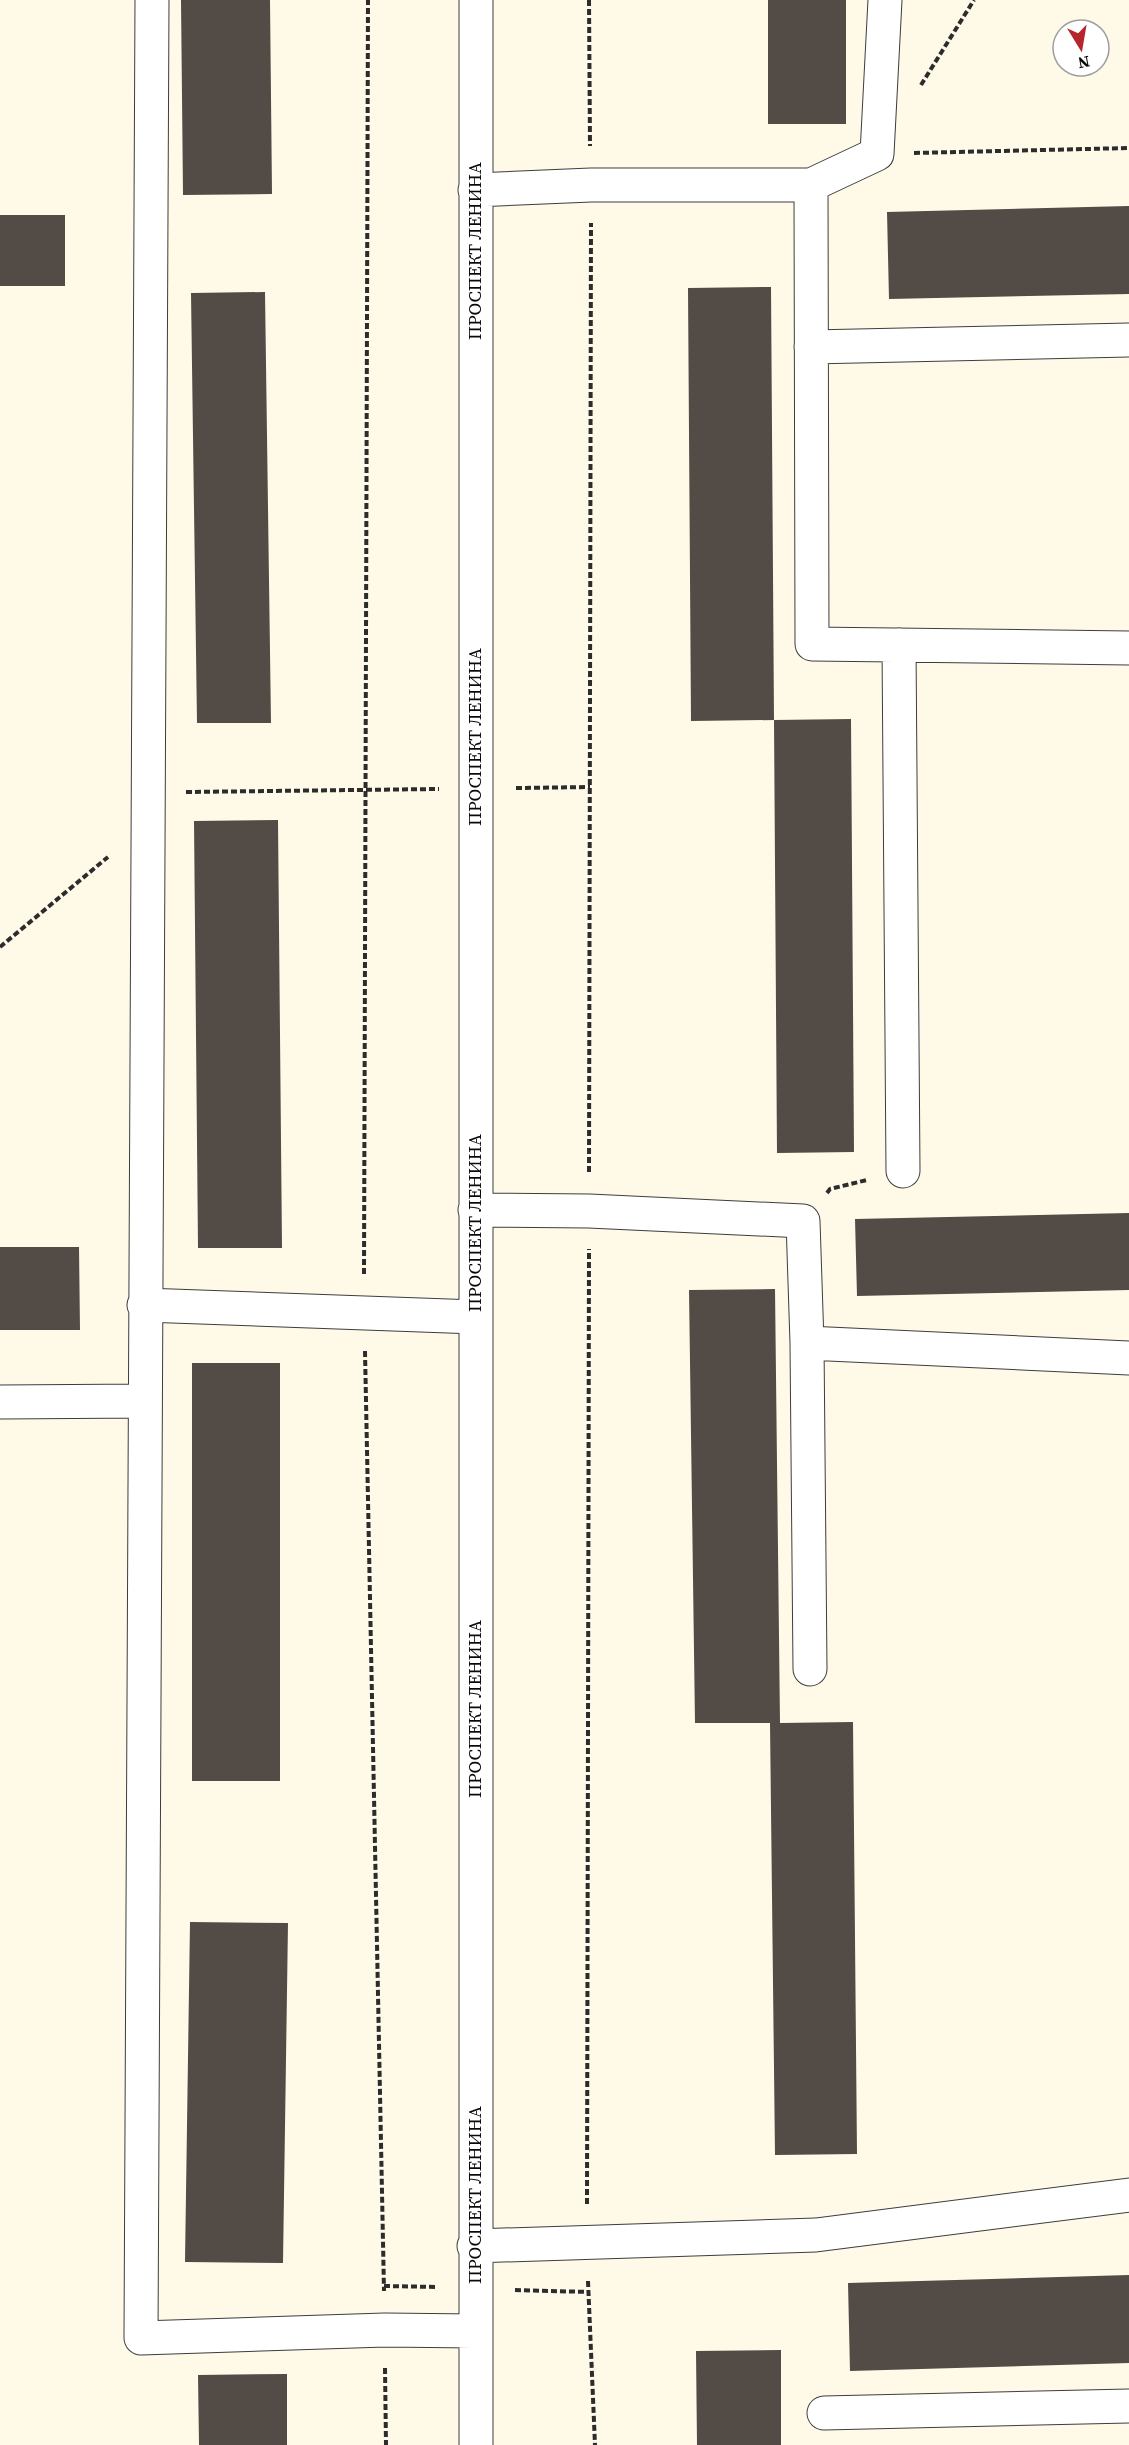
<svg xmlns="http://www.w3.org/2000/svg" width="1129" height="2445" viewBox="0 0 1129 2445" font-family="'Source Serif 4',serif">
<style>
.building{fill:#524b46}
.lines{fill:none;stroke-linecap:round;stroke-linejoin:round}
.minor-casing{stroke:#3d3d3d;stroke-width:35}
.path{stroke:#2c2c2c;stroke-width:4;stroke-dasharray:6 3;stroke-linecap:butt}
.minor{stroke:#fff;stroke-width:33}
.labels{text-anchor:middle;stroke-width:6;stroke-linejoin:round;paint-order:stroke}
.street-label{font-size:18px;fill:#0a0a0a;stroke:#fff}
</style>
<rect width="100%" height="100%" fill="#fffae7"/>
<!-- building -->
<path class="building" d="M181,0h89l2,194 -89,1z
M768,0h78v124h-78z
M1129,206v88l-240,5 -2,-87z
M0,215h65v71h-65z
M771,287l3,433 -83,1 -3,-433z
M265,292l6,431h-74l-6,-430z
M851,719l3,433 -77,1 -3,-433z
M278,820l4,428h-84l-4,-427z
M1129,1213v77l-272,6 -2,-77z
M0,1247h79l1,83h-80z
M775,1289l5,434 73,-1 4,432 -82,1 -5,-432h-75l-6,-433z
M192,1363h88v418h-88z
M190,1922l98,1 -5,340 -98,-1z
M1129,2275v88l-279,8 -2,-88z
M781,2350v95h-84l-1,-94z
M287,2374v71h-88l-1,-70z"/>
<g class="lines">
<defs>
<path id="minor" d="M152,0l-11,2338 244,-8 89,1
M476,0v2445
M811,185l1,459 317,4
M475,190l116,-5h220l66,-31 8,-154
M811,347l318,-7
M899,645l4,526
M475,1210l114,1 214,10 4,122 3,326
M144,1305l332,12
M807,1343l322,15
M0,1402l144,-1
M474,2246l342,-11 313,-40
M824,2413l305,-7"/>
</defs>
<!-- minor casing -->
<use href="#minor" class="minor-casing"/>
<!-- path -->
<path class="path" d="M589,0l1,146
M921,85l53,-85
M914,153l215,-5
M516,788l74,-1
M186,792l253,-3
M0,947l108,-90
M589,1172l2,-949
M827,1193l3,-4 37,-9
M364,1274l4,-1274
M365,1351l19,940
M587,2204l2,-955
M588,2281l7,164
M384,2286l54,1
M515,2290l74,2
M385,2368l1,77"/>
<!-- minor -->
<use href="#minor" class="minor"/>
</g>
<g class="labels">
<!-- street labels -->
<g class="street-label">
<text transform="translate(475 251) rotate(-90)" y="6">ПРОСПЕКТ ЛЕНИНА</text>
<text transform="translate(475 737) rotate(-90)" y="6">ПРОСПЕКТ ЛЕНИНА</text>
<text transform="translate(475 1223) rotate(-90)" y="6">ПРОСПЕКТ ЛЕНИНА</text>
<text transform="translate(475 1709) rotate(-90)" y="6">ПРОСПЕКТ ЛЕНИНА</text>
<text transform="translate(475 2195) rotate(-90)" y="6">ПРОСПЕКТ ЛЕНИНА</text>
</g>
</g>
<!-- north arrow -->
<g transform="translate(1081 48) rotate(169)"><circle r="28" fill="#ffffff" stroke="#9d9d9d" stroke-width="1.5"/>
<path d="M0-4.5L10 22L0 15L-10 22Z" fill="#b8242c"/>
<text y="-9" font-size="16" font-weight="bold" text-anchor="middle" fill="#0a0a0a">N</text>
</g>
</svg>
